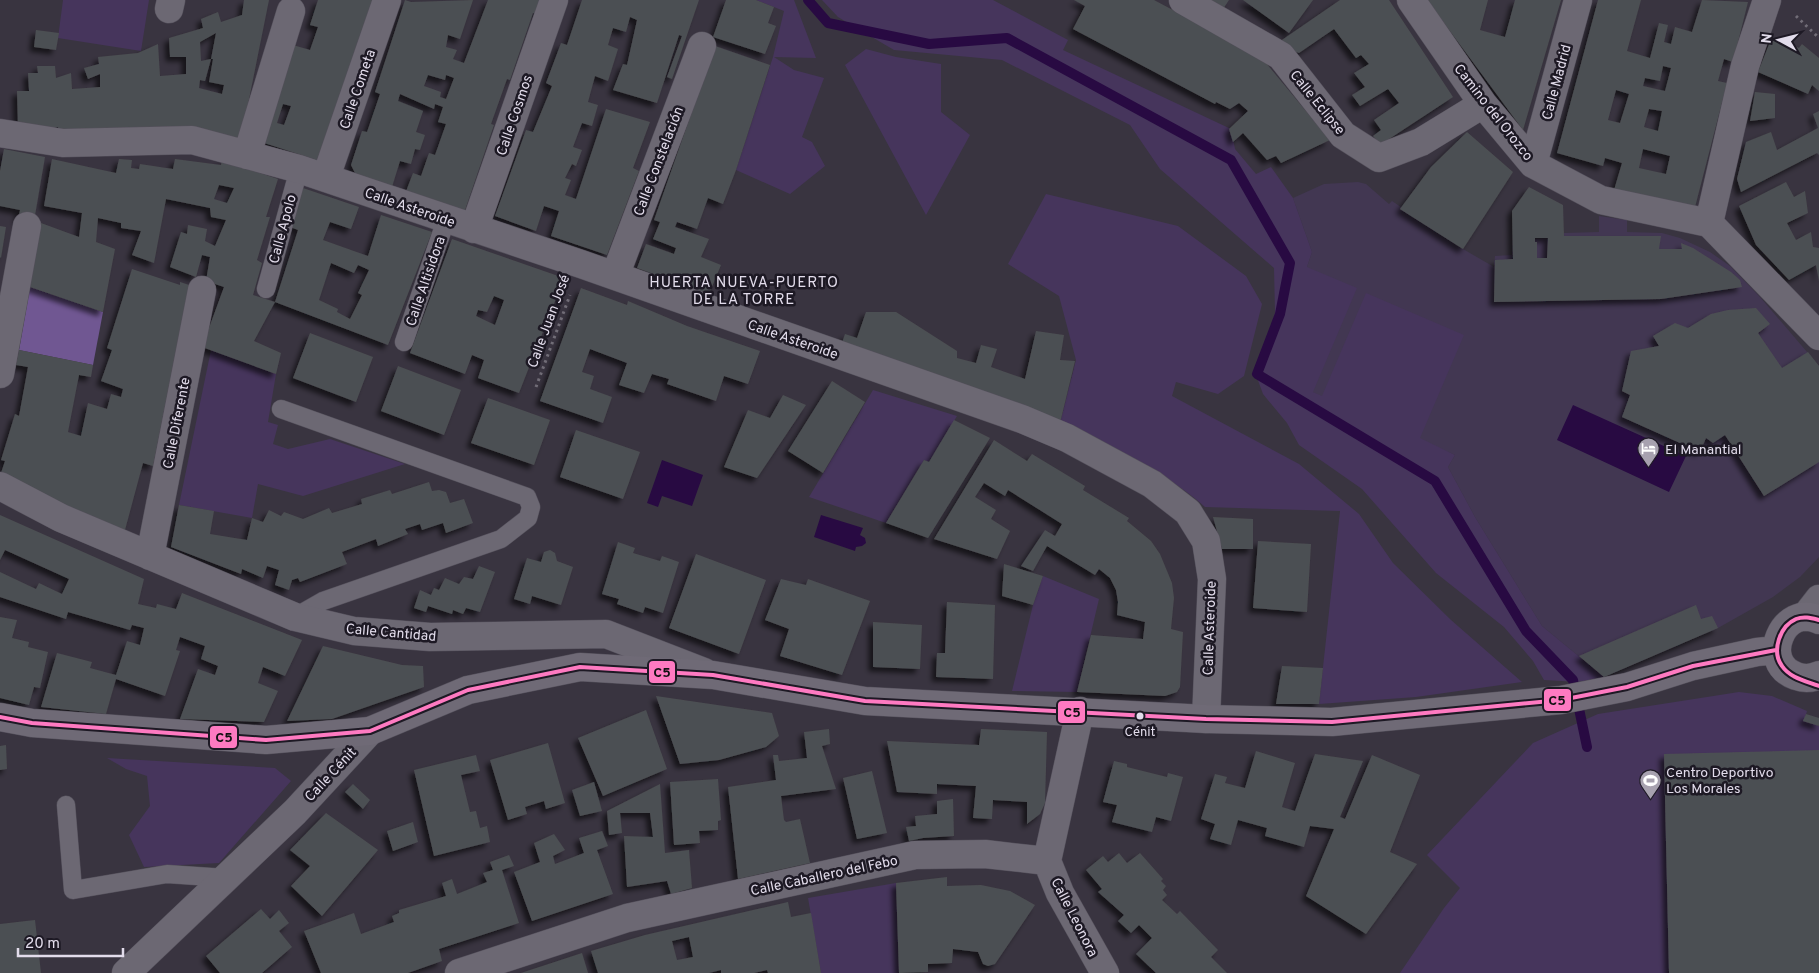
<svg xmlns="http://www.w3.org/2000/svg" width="1819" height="973" viewBox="0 0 1819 973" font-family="Overpass,sans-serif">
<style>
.built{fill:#423752}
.green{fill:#46355c}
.forest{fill:#705792}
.water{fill:#280a42}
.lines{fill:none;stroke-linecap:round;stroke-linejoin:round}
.stream{stroke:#280a42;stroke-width:10}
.building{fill:#4c4f52;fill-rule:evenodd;filter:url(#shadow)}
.lane-casing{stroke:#54505b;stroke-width:19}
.street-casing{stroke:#54505b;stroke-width:29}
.secondary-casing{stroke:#54505b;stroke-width:29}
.path{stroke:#716d77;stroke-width:3;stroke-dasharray:2.5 4;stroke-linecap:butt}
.lane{stroke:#6c6873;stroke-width:18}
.street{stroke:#6c6873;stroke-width:28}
.secondary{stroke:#6f6a76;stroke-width:28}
.bus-1-casing{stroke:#1d1924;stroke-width:8}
.bus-1{stroke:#fe7ac1;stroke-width:4}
.bus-dot{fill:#e2dceb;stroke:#1d1924;stroke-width:2}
.labels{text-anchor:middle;stroke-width:5;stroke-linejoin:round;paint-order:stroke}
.bus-label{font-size:13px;fill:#e2dceb;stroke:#1d1924}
.street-label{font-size:14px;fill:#e2dceb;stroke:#1d1924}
.poi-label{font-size:14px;fill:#e2dceb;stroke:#1d1924;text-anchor:start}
.neighbourhood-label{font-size:15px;letter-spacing:1px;fill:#e2dceb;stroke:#1d1924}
.line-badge{stroke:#1d1924;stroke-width:2}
.pale-badge-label{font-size:14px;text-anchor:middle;font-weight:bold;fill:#111}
</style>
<defs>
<filter id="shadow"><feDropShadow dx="-4.5" dy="4.5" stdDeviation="2.5" flood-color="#0009"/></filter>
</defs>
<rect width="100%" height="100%" fill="#393440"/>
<!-- built -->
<path class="built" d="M1358,182l8,2 23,20 3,-3 71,48 31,18 1,-11 17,-1 1,-16 50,-1 1,-5 35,-1v-16l28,4v12l35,1 18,5 30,14 20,14 30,31 59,69v191l-19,20 -27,20 -55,31 -114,49 -62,-51 -67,-109 -27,-50 7,-12 -143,-63 -5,-125 5,-15 -19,-54 31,-14z"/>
<!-- green -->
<path class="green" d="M63,0h86l-8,51 -83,-13z
M756,0h38l22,58 -42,-1 20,13 30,8 -22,59 10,5 13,24 -35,28 -54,-24 37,-113 11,-46z
M822,0h171l75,40 -5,10 168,79 4,20 21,25 15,-7 22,31 19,54 -5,15 50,21 -44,104 9,4 44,-103 98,42 -44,103 35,17 -7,12 27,50 67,109 62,51 -25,5 -35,-2 -11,-19 -29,-34 -68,-54 -74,-84 -63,-44 -12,-22 -24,-29 -7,-19 19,-62 -1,-45 -114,-99 -30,-44 -128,-65 -108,-10 -56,-33z
M866,49l30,8 45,7v48l29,23 -44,80 -81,-150z
M1046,194l132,32 68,50 16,28 -18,72 -26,18 -42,-12 -4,14 127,68 60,50 34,49 58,57 71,62 -106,15 -97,7 21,-193 -135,-4c-36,-33 -100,-64 -145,-84l16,-63 -17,-64 -51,-32z
M211,350l65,24 -8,48 10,3 -5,19 15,5 42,-10 75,25 -102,32 -45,-12 -6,34 -73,-13z
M873,390l84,26 -28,46 -5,-2 -38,63 -77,-26z
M1043,576l56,23 -22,93 -65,-1 21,-86z
M1739,692l33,4 35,15 -3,10 15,5v247h-419l44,-65 16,-20 -33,-33 106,-112 65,-29z
M107,758l168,10 16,13 -72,82 -75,4 -15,-32 21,-29 -3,-30 -21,-7z
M896,883l3,90h-78l-13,-75z"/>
<!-- forest -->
<path class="forest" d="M30,287l73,25 -10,53 -74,-15z"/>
<!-- water -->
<path class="water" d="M1573,405l113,51 -17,36 -112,-52z
M662,460l41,15 -11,31 -30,-10 -4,11 -11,-4z
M821,515l42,13 -3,7 5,3 1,5 -4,3 -6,1 -1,4 -41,-14z"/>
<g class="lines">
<!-- stream -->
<path class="stream" d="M808,0l20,23 101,21 78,-6 224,122 59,103 -10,51 -23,60 178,107 91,150 47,49 14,67"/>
</g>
<!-- building -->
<path class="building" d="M244,0h25l-28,139 -53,-13 -129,6 -1,-5 -40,1 -1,-37h12l-1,-18h10l-1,-7h18l1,12 15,-5 1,16 28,-2v-13l-12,5 -4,-11 15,-4 -1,-7 40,-4 20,-9 2,32 26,-2v-17h-16l-1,-19 34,-10 -2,-9 17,-7 3,10 21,-7zM216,33l-5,26 -10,2 -1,-19zM211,59h2l-4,23 15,3 -2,9 -23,-6 1,-8 5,1z
M318,0h58l-59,160 -56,-18 32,-97 17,5 8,-23 -8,-2zM283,104l8,2 -7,19 -7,-2z
M405,0l6,2 62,-2 -13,39 -12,-4 -2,12 11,3 -4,9 11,4 24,-63h53l-4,14 -4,-1 -23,67 -3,-1 -16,45 3,1 -31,91 -58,-22 8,-21 8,3 8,-23 6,2 11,-31 -8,-2 5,-15 -8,-3 -1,5 -34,-15 -2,7 25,10 -7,21 9,3 -5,15 -5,-1 -4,15 -11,-3 -8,26 -37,-14 -4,-8 11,-34 5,1 13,-38 -5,-2zM428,75l17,5 1,-5 8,3 -8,21 -6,-2 1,-5 -17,-6z
M582,0h117l-27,79 -5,-2 15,-41 -3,-1 -22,68 -44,-13 10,-26 4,1 10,-45 -7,-3 -4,15 -13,-4 -5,17 10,4 -10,32 -13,-5 -7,26 10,3 -6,21 -10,-3 -9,24 9,3 -6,16 -4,-2 -7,14 6,2 -6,15 11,4 30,-90 44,13 -17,46 6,3 -32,84 -56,-19 8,-25 -15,-5 -8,25 -41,-15 31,-86 7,2 19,-46 -6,-3 15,-40 6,2z
M726,0h30l18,7 -6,16 8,3 -11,28 -52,-17z
M1074,0h80l62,33 50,30 64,77 -49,23 -5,-7 -9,4 -24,-27 -10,9 -4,-13 19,-18 -9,-8 -9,6 -14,-7 -1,2 -142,-75 12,-23z
M1206,0h23l-6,9z
M1243,0h70l-24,33z
M1340,0h49l64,97 -73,48 -7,-9 8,-6 -7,-10 25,-17 -11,-14 -28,17 -8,-11 13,-8 -11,-14 15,-9 -8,-9 -5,3 -22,-29 -35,24 -22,-7 2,-4z
M1427,0h61l-8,30 25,7 10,-37h46l-38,130z
M1598,0h43l-14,51 23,7 9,-35 9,2 -4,17 7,2 4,-17 17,5 10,-32 46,2 -15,60 -9,-3 -6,22 9,2 -33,128 -80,-21 8,-27 -17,-5 -2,8 -46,-13zM1663,66l8,2 -6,23 -22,-5 2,-8 15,3zM1616,90l13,4 -9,29 -12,-3zM1649,109l13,2 -4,20 -14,-4zM1643,149l27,7 -4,18 -27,-6z
M36,30l23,3 -3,17 -22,-3z
M1772,37l27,11 3,-4 17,14v33l-7,-6 -4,9 -50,-22z
M715,46l55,19 -34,105 -13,34 -15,-6 -11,31 -20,-7 -2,5 34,12 -8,18 20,8 -12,29 -72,-26 9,-24 28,10 2,-6 -23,-9 7,-17 -6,-2z
M1755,92l20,2v24l-25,3z
M1819,111v44l-2,-2 -76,39 -4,-13 9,-37 25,-10 6,18 41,-22 -5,-14z
M1467,132l46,40 -50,77 -63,-40 31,-42z
M4,149l41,8 -11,64 -16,-1 2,-10 -20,-4v-35z
M52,159l64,14 3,-14 13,1 -1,8 8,1 1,-5 33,5 2,-10 46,6 1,-5 56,19 -12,38h4l-13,43 5,3 -9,32 22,7 -21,39 27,12 -5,21 -74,-27 22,-60 -18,-6 4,-24 -8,-2 -6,22 -26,-10 11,-35 6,2 1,-9 19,4 -2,12 10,5 11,-26 -15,-3 -1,-9 -44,-9 -12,64 -22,-8 9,-24 -20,-3v-5l-23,-5 -2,24 19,7 -12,63 -73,-25 11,-64 38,14 3,-24 -38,-7zM219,185l15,3 -7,15 -13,-4z
M1786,182l8,15 11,-6 3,22 -21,10 9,17 15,-8 2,15 6,1v33l-3,-16 -27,15 -33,-35 -17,-39z
M1529,187l34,18 1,31h97l-2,13h23l-1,-6 12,5 38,24 9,8 2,7 -81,12 -167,3 1,-42 18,-1 -1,-48zM1535,238h13l-1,20h-10v-16h-2z
M303,188l56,19 -8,22 -21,-7 -7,18 28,10 17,6 13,-41 51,17 -44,113 -113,-43 23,-72 -8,-3zM331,263l23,10 4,-8 11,5 -11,23 4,2 -12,24 -13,-7 1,-3 -19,-9z
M0,226l6,1 -5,31 -1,-1z
M452,239l112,39 -45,115 -41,-15 6,-18 -12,-5 -7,19 -55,-21zM494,296l10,4 -9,25 -19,-9 2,-6 9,2z
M132,269l48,16v-3l9,3 -36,181 -10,-3 -18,67 -61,-24 -63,-33 4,-12 -4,-1 14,-46 4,2 9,-49 -12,-2 3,-15 74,15 -2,12 -12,-2 -11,57 13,4 7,-33 19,6 4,-15 10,3 2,-8 -22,-8 11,-31 -5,-2z
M581,288l46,17 1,-4 59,25 73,25 -12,33 -24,-8 -8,25 -49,-17 2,-5 -17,-5 -8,19 -25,-8 8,-22 -37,-14 -8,23 12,4 -4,13 22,8 -9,26 -63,-22z
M1756,308l14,16 -12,9 24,35 26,-16 11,14v96l-55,34 -39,-61 -12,8 -7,-5 -6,14 -78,-35 8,-22 -8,-4 9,-40 28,-5 -6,-10 22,-13 13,5 23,-14 17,-4z
M866,312h30l61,39v7l19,5 5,-18 16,4 -6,18 34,12 11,-48 28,4 -4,25 15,1 -15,62 -218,-80 3,-9 12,4z
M310,333l63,24 -17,45 -63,-24z
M398,366l63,24 -17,45 -63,-24z
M832,381l33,21 -42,71 -35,-22z
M783,395l23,10 -49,73 -33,-11 24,-57 22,8z
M488,398l62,22 -16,45 -63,-22z
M954,420l36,18 -62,100 -42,-15 38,-63 5,2z
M576,430l64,22 -17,47 -63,-22z
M994,440l33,21 5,-7 53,32 -2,4 46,28 -2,3 24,20 9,13 12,29 2,15 -3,31 12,3 -3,55 -3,5 -12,4 -88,-4 14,-57 52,4 2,-17 -28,-7 1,-13 -2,-12 -6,-12 -11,-9 -4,6 -48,-29 -14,25 -12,-5 24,-36 10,6 7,-12 -54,-34 -3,6 -21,-13 -9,14 21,13 -5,9 19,12 -13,28 -63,-20z
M429,482l3,9 7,-1 7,2 4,11 14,-4 9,24 -27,10 -3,-10 -21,7 -2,-6 -15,5 3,5 -30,12 -2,-7 -34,13 5,12 -47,18 -2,-4 -6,2 -3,10 -14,-5 4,-15 -12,-4 -4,12 -21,-9 -1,5 -70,-27 8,-42 35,6 -4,23 37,6 5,-22 11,4 6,-12 12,6 3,-4 19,7 26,-11 3,5 30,-9 -1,-5 29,-9 2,4z
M0,515l144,64 -6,25 18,4 1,-4 19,5 6,-16 120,47 -17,36 -22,-9 -5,16 20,8 -14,31 -84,-3 18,-50 17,6 3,-9 -17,-7 4,-13 -25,-9 -4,13 4,1 -15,45 -49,-17 -10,35 -65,-7 16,-54 35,9 -2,6 26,7 11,-34 13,4 4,-17 -12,-3 -2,5 -62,-18 -2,7 -66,-22v-25l36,17 3,-6 23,11 7,-15 -64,-29 -5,10z
M1213,517l40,2v30h-31z
M1258,541l53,3 -4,68 -54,-4z
M618,542l17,6 -2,5 27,8 2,-5 17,6 -16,51 -18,-6 -2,6 -26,-9 2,-5 -17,-5z
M550,550l5,3 2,8 16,6 -12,38 -29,-9 -2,8 -16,-5 13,-41 14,4 3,-10z
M696,554l70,26 -27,74 -70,-26z
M1004,564l39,12 -10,29 -31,-9z
M479,566l16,6 -15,40 -14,-4 -3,6 -10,-4 -1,4 -24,-8 -2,6 -12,-4 6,-18 11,5 3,-7 5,2 6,-12 14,6 5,-7 9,2z
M781,579l25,6 2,-6 62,22 -28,74 -62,-19 9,-27 -24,-9z
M947,602l48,3 -2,74 -57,-2 1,-24h8z
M1696,605l5,14 11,-3 6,12 -114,49 -25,-21z
M0,617l17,3 -5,18 17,4 -1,5 20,5 -8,36 -6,-1 -5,18 -29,-7z
M873,622l49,3 -2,44 -47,-2z
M323,646l79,19 21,1 1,21 -92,32 -45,2z
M1282,666l41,2 -4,36h-43z
M656,696l116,17 7,23 -13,11 -47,13 -39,4z
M646,710l21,59 -64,27 -25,-58z
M1806,714l13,4v8l-16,-5z
M829,729l1,15 -8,2 14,43 -55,7 3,24 2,2 14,-3 10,44 -72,16 -10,-92 48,-7 -3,-25h5l1,6 28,-3 -3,-26z
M981,729l66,3 -2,71 -5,11 -13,10v-22l-34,-2 -1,19 -19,-1 3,-32 -39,-2v10l-40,-2 -10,-51 92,4z
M548,743l17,60 -19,6 -2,-8 -19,6 2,7 -19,6 -18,-60z
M6,745l1,24 -7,1v-24z
M1819,750v223h-150l-5,-219z
M1256,751l39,12 -13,44 13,4 20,-57 48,7 -23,56 5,2 27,-64 48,20 -30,77 27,12 -51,70 -60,-38 28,-67 -24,-3 -6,21 -39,-11 2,-8 -29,-8 -7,25 -21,-6 5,-15 -14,-5 14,-45 12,3 -2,6 20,5z
M476,755l4,16 -19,4 9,37 6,-1 4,17 7,-2 3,16 -56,14 -20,-86z
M1114,761l13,3v3l40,10 1,-4 15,4 -12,44 -15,-4 -4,15 -40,-10 5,-17 -14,-3z
M872,771l15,62 -30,6 -14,-61z
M718,779l3,41 -3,1v9l-19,1 1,12 -26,2 -4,-63z
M594,782l8,29 -22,5 -8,-26z
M353,784l17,16 -7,9 -18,-17z
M660,784l5,69 24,-3 3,38 -21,6 -4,-13 -40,6 -3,-51 29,1 -3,-24h-30l2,20 -13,2 -2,-24z
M953,799l1,37 -31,2 -14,3 -3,-14 10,-1 -1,-10 22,-2v-13z
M326,813l52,37 -56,66 -31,-30 19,-20 -20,-16z
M413,822l5,20 -25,9 -6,-20z
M602,831l6,15 -11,4 16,44 -81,27 -18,-49 26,-10 -6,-19 20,-9 11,16 -12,6 2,8 29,-11 -5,-15z
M1119,853l8,10 13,-10 23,26 -2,2 5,5 -3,4 4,5 -5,5 15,14 3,-3 38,39 -7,7 16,16h-71l-20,-19 16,-16 -13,-13 -8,8 -13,-12 6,-6 -26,-23 4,-3 -16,-19 17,-14 5,6z
M509,855l5,11 -12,4 17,53 -80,26 3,12 -34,12h-87l-17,-42 50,-18 7,21 33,-12 -2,-6 7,-3v-3l47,-14 -4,-13 10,-4 5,15 30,-12 -4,-9 10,-3 -3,-8z
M947,877v9l34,-1 29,6 25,14 -40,59 -7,2 -5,-2 -5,-12 -25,-3 -1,14 -24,1v8l-29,1 -3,-90z
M788,902l3,15 20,-4 10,60h-53l-1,-3 -13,3h-33v-3l-12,3h-111l-7,-22 54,-16zM689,937l4,20 -16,3 -5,-19z
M261,909l9,10 9,-9 10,13 -10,8 13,16 -30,26h-42l-14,-17z
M35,920l6,53h-41v-49z
M582,953l6,20h-67z"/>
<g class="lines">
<defs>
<path id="lane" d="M266,289l33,-120
M404,342l42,-122
M281,409l246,88 4,10 -3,11 -27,21 -178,62 -28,16
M66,805l7,85 94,-16 59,4"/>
<path id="street" d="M1183,0l98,56 62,79 36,23 42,-16 62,-38
M1411,0l72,104 50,60 68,36 108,23 110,113
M169,9l2,-9
M0,133l63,10 129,-3 107,29 282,95 441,155 45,19 85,46 36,28 18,29 6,38 -6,140
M247,155l44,-144
M1533,164l45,-164
M326,177l61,-177
M1709,223l36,-157 22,-66
M474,229l80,-229
M615,276l87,-230
M0,374l27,-148
M0,486l61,32 234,99 59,14 76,6 176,-3 98,38
M150,556l52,-266
M1805,617l14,-18
M1047,861l33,-150
M1047,861l13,32 45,80
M126,973l169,-161 75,-81
M459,973l168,-55 288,-63 70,-1 62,7"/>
<path id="secondary" d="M1819,620c-36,-18 -61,43 -23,56 8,3 15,3 23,-1
M0,717l32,6 234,17 104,-9 98,-41 112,-23 133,8 152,26 341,18 126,3 229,-22 66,-13 66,-21 64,-14 19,-2"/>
</defs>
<!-- lane casing -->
<use href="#lane" class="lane-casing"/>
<!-- street casing -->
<use href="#street" class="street-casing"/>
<!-- secondary casing -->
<use href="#secondary" class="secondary-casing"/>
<!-- path -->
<path class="path" d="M1796,16l23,22
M536,387l34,-92"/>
<!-- lane -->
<use href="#lane" class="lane"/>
<!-- street -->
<use href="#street" class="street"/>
<!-- secondary -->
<use href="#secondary" class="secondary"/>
<defs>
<path id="bus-1" d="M1819,620c-8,-2 -15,-4 -23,-1 -16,7 -25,32 -14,47 8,12 24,15 37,20
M0,717l32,6 234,17 104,-9 98,-41 112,-23 133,8 152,26 341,18 126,3 229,-22 66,-13 66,-21 83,-16"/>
</defs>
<!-- bus-1 casing -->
<use href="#bus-1" class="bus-1-casing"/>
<!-- bus-1 -->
<use href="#bus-1" class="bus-1"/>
</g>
<!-- icons -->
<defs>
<symbol id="hotel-pin" viewBox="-11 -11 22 30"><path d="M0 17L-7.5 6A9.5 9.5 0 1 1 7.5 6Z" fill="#a7a1af" stroke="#1d1924"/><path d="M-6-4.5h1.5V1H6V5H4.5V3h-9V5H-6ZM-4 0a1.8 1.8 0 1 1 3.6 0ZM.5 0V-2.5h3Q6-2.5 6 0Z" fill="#fff"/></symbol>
<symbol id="stadium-pin" viewBox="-11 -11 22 30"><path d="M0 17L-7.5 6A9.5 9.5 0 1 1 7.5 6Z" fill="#a7a1af" stroke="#1d1924"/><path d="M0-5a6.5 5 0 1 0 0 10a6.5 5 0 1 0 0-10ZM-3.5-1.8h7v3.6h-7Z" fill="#fff"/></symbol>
</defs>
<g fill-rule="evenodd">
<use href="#hotel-pin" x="1636" y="436" width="25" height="34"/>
<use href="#stadium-pin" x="1638" y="768" width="25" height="34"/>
</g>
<!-- markers -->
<circle class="bus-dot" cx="1140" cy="716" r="4.5"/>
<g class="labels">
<!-- bus labels -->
<g class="bus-label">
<text x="1140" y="736">Cénit</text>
</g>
<!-- street labels -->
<g class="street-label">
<text transform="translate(1556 82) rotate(-75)" y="5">Calle Madrid</text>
<text transform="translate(357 89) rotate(-71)" y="5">Calle Cometa</text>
<text transform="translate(1318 102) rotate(51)" y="5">Calle Eclipse</text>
<text transform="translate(1494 112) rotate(52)" y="5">Camino del Orozco</text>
<text transform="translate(514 115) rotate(-71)" y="5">Calle Cosmos</text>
<text transform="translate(658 161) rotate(-69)" y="5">Calle Constelación</text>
<text transform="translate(410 207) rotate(19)" y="5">Calle Asteroide</text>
<text transform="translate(282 229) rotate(-75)" y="5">Calle Apolo</text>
<text transform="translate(425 281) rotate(-71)" y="5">Calle Altisidora</text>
<text transform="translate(548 321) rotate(-70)" y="5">Calle Juan José</text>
<text transform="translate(793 339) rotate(19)" y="5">Calle Asteroide</text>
<text transform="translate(176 423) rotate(-79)" y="5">Calle Diferente</text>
<text transform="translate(1209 628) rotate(-88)" y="5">Calle Asteroide</text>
<text transform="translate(391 632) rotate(5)" y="5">Calle Cantidad</text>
<text transform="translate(330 774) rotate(-47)" y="5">Calle Cénit</text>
<text transform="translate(824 875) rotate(-12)" y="5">Calle Caballero del Febo</text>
<text transform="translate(1075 917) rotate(63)" y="5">Calle Leonora</text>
</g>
<!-- poi labels -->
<g class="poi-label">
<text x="1665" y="454">El Manantial</text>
<text x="1666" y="777">Centro Deportivo<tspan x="1666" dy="16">Los Morales</tspan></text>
</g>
<!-- neighbourhood labels -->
<g class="neighbourhood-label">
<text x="744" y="287">HUERTA NUEVA-PUERTO<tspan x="744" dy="17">DE LA TORRE</tspan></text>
</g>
</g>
<g class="line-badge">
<rect x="648" y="660" width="28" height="24" rx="5" fill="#fe7ac1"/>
<rect x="1543" y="688" width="29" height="24" rx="5" fill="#fe7ac1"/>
<rect x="1057" y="700" width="29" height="24" rx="5" fill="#fe7ac1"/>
<rect x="209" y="725" width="29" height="24" rx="5" fill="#fe7ac1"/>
</g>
<g class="pale-badge-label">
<text x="662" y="677">C5</text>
<text x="1557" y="705">C5</text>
<text x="1072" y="717">C5</text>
<text x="224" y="742">C5</text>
</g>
<!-- north arrow -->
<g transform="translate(1779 40) rotate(277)" stroke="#1d1924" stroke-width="4" paint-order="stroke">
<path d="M0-4L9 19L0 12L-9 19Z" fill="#e2dceb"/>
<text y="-8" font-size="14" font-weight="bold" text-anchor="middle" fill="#e2dceb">N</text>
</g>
<!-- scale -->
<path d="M18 948v8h105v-8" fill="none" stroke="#e2dceb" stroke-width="2.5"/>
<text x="25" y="948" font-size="15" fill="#e2dceb" stroke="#1d1924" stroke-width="4" paint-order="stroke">20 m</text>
</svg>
